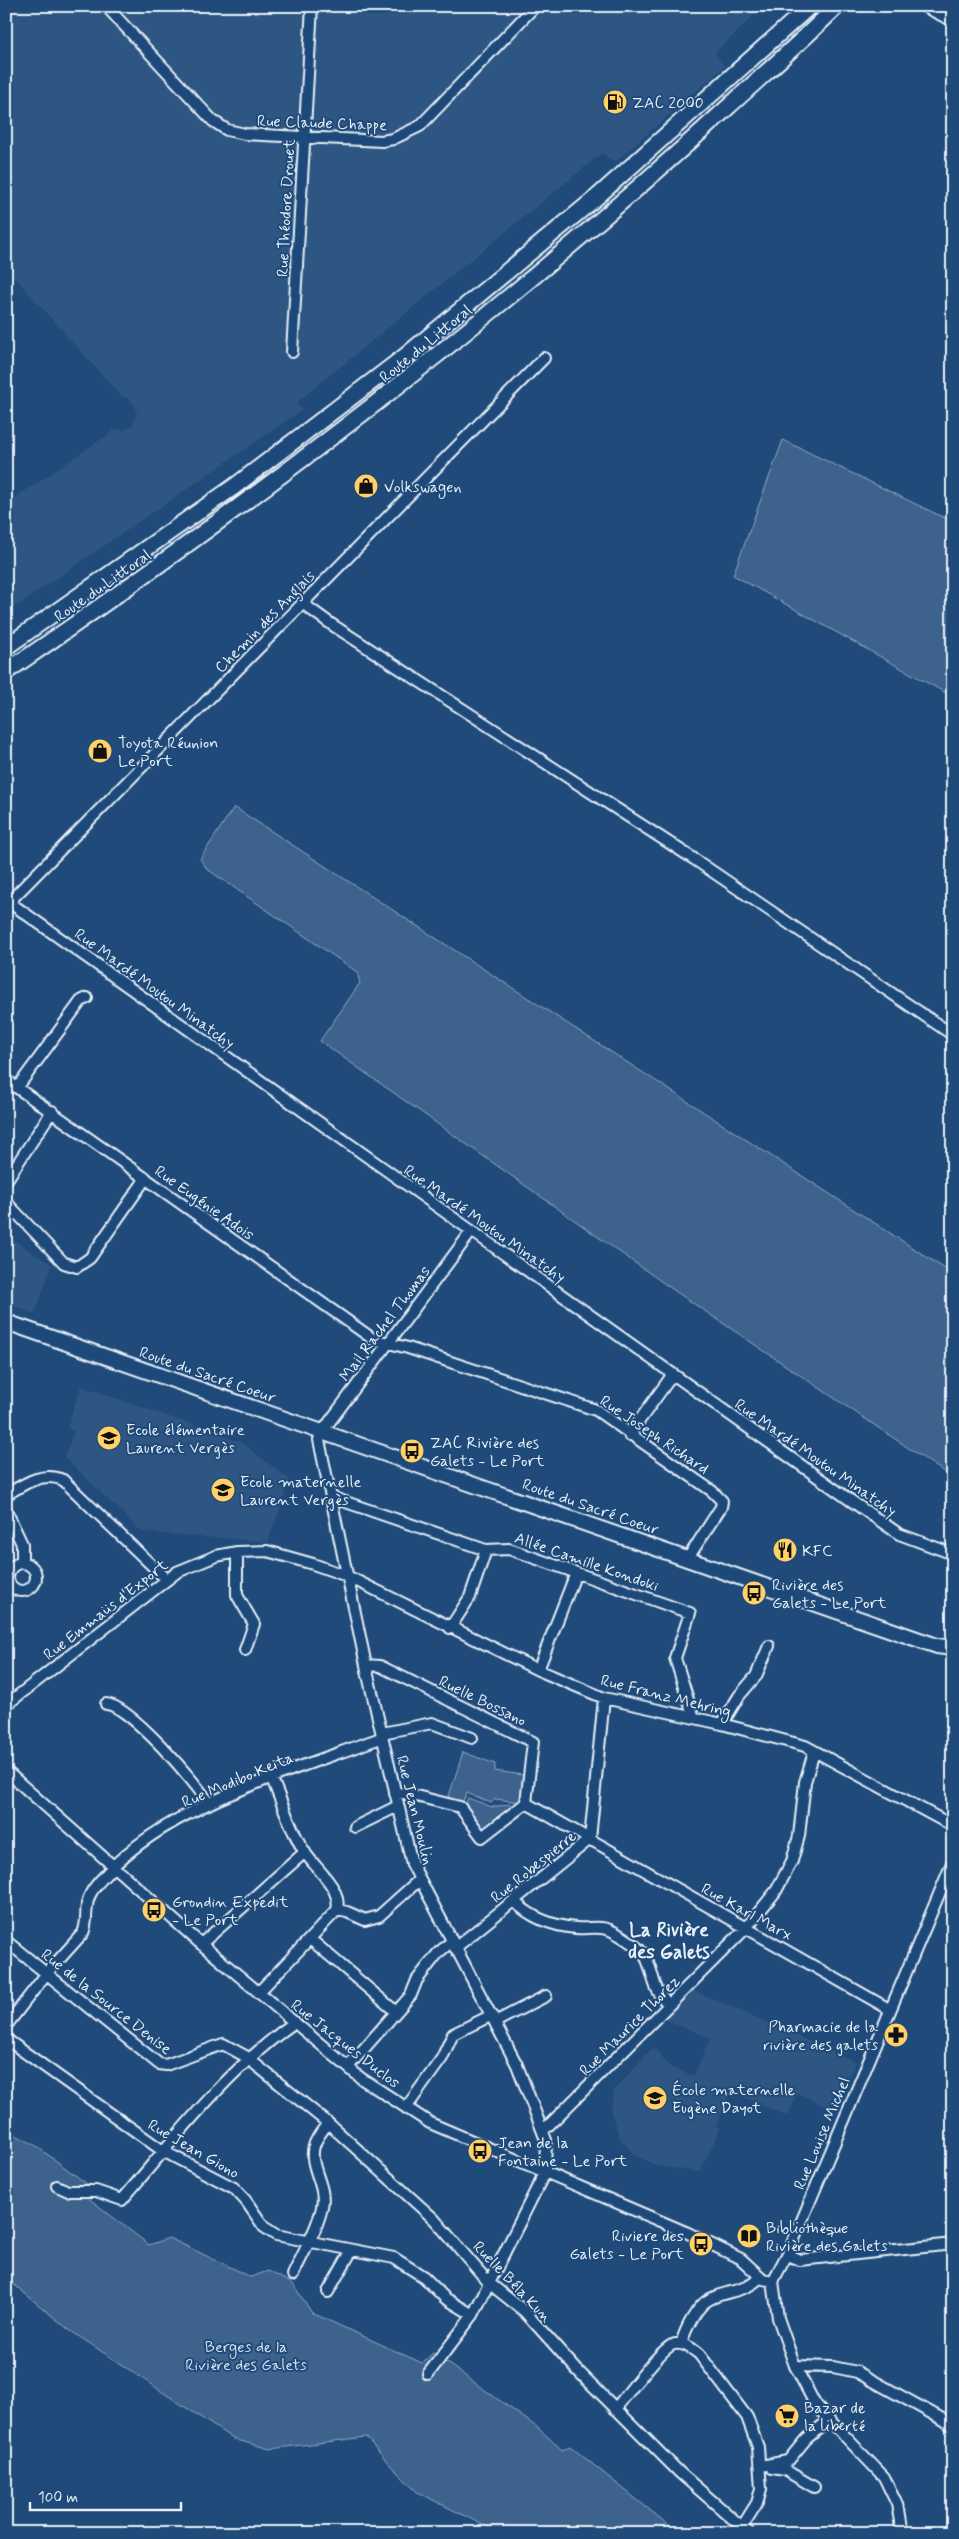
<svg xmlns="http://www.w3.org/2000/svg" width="959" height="2539" viewBox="0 0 959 2539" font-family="Mynerve,sans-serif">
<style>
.built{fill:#2e5683}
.green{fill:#3c628c;stroke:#92aac2}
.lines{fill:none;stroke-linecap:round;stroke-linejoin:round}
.minor-casing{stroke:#e8f1f8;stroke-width:14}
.major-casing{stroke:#e8f1f8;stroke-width:18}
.highway-casing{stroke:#e8f1f8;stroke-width:19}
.minor{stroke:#1f4a7a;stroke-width:10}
.major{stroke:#1f4a7a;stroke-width:14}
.highway{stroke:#1f4a7a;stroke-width:15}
.labels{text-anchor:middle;stroke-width:4;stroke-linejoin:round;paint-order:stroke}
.poi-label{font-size:16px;fill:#e8f1f8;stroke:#1f4a7a;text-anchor:start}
.street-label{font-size:16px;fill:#e8f1f8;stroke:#1f4a7a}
.park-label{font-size:16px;fill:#d7e3ed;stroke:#1f4a7a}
.quarter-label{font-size:19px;font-weight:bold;fill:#e8f1f8;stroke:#1f4a7a}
</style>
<rect width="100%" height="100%" fill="#1f4a7a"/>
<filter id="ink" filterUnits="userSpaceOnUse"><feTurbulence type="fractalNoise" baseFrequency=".02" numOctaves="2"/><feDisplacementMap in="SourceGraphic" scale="10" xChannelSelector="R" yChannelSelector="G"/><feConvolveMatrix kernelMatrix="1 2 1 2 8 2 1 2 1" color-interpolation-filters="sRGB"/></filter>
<g filter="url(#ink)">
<!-- built -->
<path class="built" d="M6,6h758l-49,47 10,13 -111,97 -12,-10 -306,250 6,7 -296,203v-109l110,-75 9,1 7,-5 5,-10 -3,-11 -6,-6 -7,-2 -115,-128z
M6,1235l46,30 -17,49 -29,-11z
M81,1386l160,56 49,38 -22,62 -126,-10 -78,-75 10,-25 -7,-5z
M693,1990l163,72 -20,48 -39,-17 -9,23 -58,-24 -14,34 4,3 -20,43 -43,-6 -22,-11 -15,-16 -9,-27 3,-22 39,-43 17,20 24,9 16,-38 -46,-19z"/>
<!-- green -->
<path class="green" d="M783,440l170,82v175l-220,-122z
M234,807l719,467v204l-281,-189 -352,-248 40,-58 -3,-11 -150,-103 -7,-10z
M463,1752l32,12v7l28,4 -3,27 -25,-3 -4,4 -24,-10 -5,10 -14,-4z
M468,1798l24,9 17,-3 12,2 -28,21 -15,1 -14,-20z
M6,2126l6,7 23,12 52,39v13l62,48 20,-7 82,39 17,-6 25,13 19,29 110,50 11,-10 105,75 24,22 8,-4 101,81 -2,6h-170l-82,-41 -28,-28 -23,-27 -96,12 -37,-10 -165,-110 -62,-51z"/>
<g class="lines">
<defs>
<path id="minor" d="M106,6l107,115 14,9 18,4 137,7 11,-2 27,-13 115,-120
M923,6l30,15
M292,352l20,-346
M302,603l29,21 363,235 259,176
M9,902l841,598 49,34 54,20
M6,905l538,-547
M6,1080l367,259 35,9 188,62 116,81 10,10 -1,6 -33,51
M17,1088l64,-87 6,-3
M6,1181l46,-70
M6,1202l58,61 13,4 13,-9 56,-80
M629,1435l44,-61
M6,1495c18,-11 36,-24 57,-15l103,99
M331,1497l155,53 23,-1 181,64 -15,45 19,60
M6,1510l16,34v18
M237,1552v43l17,29 -9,26
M8 1577a14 14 0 1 1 28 0a14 14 0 1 1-28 0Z
M450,1628l20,-31 16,-47
M366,1665l14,1 153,76 -7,61 -44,34 -22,-30 -56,-14 -9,1
M538,1670l38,-97
M106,1704c22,0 91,79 103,100
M6,1705l171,-133 39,-16 21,-4 30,-1 46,13 34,12 191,94 66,28 118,26 83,22 148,80
M722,1724l17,-28 17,-20 13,-30
M382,1733l50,-10 40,15
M6,1771l195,173 161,135 68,44 258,110 53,26 22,20 10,2
M272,1779c10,23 20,55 34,75 12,17 36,35 31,56
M526,1803l363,206
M355,1827l43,-21
M514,1901c17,17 39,25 62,27 13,1 26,-3 38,4 11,6 30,17 34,30 8,21 4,25 21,43
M337,1910l10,2 18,8 14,-4 39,-35
M310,1939l85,72
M6,1941l153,123 7,1 57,-21 22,12 83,67 106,96 55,64 35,28 54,60 102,102 69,60
M201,1944l104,-92
M455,1948l135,-109 14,-141
M258,1993l79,-83
M495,2022l51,-26
M6,2026l41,-53 36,-40c6,-13 0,-27 8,-40 4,-8 11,-14 17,-21 60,-67 190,-103 275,-135
M6,2039l157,112 71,37 12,13 18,26 12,8 118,23 30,19 21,21 28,17
M348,2067l63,-72 6,-15 21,-27 13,-11
M406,2108l36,-50 11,-24 39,-19
M544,2130l202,-202 30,-37 16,-30 7,-25 6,-54 9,-30
M57,2186l11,5h28l26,9c53,-62 106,-131 173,-178
M789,2251l3,6 8,3 153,-16
M293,2275c9,-20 25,-47 29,-68 5,-22 -14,-40 -8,-61 2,-8 9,-16 14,-23
M328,2292l24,-42
M681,2344c4,-14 16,-39 29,-45 17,-9 37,-7 50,-22
M795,2366l38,1 24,5 87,48 9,7
M428,2374l45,-59 72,-143 1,-32 -29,-75 -105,-201 -44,-189 -49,-235 3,-8 149,-200
M615,2409c11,-13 47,-62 59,-65 10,-2 18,5 25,10l48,63 11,30 3,42 -4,14 -15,24
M761,2466l27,-5 18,-22 23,-19
M772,2468l13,2 29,17
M902,2533l-5,-29 -13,-27 -68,-71 -21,-40 -17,-48 -5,-37 16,-30 164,-390"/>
<path id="major" d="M6,1322l931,324 16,2"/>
<path id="highway" d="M6,647l229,-161 169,-129 194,-161 212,-190
M6,672c252,-173 495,-357 721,-564 37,-34 75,-67 110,-102"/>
</defs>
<!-- minor casing -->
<use href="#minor" class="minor-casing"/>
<!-- major casing -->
<use href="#major" class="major-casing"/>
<!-- highway casing -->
<use href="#highway" class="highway-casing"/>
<!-- minor -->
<use href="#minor" class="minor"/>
<!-- major -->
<use href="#major" class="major"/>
<!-- highway -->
<use href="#highway" class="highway"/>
</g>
</g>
<!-- icons -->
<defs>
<symbol id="fuel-disc" viewBox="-11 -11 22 22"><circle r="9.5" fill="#ffd166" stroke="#1f4a7a"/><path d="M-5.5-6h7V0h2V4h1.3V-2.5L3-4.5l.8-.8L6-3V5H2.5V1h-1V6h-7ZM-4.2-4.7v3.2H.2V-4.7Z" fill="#111"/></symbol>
<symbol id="shop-disc" viewBox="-11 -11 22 22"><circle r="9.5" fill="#ffd166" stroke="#1f4a7a"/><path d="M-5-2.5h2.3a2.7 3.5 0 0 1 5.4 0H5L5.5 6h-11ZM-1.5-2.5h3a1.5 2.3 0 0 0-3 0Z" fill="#111"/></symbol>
<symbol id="school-disc" viewBox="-11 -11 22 22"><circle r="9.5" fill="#ffd166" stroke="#1f4a7a"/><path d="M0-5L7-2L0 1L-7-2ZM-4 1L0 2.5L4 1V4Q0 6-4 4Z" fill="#111"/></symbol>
<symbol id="bus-disc" viewBox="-11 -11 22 22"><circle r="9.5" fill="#ffd166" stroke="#1f4a7a"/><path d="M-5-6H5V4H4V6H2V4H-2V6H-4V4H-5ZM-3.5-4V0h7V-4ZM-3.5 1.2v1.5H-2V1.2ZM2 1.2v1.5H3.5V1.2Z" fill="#111"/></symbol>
<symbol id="restaurant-disc" viewBox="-11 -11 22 22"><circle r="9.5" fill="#ffd166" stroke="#1f4a7a"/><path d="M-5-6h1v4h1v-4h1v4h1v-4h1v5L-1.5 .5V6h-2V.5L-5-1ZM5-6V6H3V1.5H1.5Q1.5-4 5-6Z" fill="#111"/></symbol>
<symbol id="pharmacy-disc" viewBox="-11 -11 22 22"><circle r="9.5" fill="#ffd166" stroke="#1f4a7a"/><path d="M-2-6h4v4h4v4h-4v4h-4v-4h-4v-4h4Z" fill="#111"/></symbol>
<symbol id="library-disc" viewBox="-11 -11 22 22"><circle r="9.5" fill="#ffd166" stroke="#1f4a7a"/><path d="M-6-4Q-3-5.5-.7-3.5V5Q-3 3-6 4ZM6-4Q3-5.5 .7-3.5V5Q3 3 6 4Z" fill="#111"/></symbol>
<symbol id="supermarket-disc" viewBox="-11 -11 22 22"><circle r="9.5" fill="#ffd166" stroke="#1f4a7a"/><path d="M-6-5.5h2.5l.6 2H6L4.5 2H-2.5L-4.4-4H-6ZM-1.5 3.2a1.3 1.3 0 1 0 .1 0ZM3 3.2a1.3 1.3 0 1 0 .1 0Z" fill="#111"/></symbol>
</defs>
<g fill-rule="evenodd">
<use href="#fuel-disc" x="601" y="88" width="28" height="28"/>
<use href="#shop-disc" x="352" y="472" width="28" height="28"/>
<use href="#shop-disc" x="86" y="737" width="28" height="28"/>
<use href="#school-disc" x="95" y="1424" width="28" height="28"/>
<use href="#bus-disc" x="398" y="1437" width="28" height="28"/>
<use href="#school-disc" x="209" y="1476" width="28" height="28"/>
<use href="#restaurant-disc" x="771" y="1536" width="28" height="28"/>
<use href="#bus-disc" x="740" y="1579" width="28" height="28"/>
<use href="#bus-disc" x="140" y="1896" width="28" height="28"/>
<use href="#pharmacy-disc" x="882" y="2021" width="28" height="28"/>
<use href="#school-disc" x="641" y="2084" width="28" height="28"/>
<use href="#bus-disc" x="466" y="2137" width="28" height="28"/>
<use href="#library-disc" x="735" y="2222" width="28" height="28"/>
<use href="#bus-disc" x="687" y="2230" width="28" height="28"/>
<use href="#supermarket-disc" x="773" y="2402" width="28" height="28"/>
</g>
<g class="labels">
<!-- poi labels -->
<g class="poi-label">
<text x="632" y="108">ZAC 2000</text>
<text x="384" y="492">Volkswagen</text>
<text x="118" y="748">Toyota Réunion<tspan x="118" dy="18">Le Port</tspan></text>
<text x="126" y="1435">Ecole élémentaire<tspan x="126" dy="18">Laurent Vergès</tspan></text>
<text x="430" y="1448">ZAC Rivière des<tspan x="430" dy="18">Galets - Le Port</tspan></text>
<text x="240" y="1487">Ecole maternelle<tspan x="240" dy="18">Laurent Vergès</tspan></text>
<text x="802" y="1556">KFC</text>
<text x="772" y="1590">Rivière des<tspan x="772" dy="18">Galets - Le Port</tspan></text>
<text x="172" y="1907">Grondin Expedit<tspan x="172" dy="18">- Le Port</tspan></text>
<text x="878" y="2032" text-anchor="end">Pharmacie de la<tspan x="878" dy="18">rivière des galets</tspan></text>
<text x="672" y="2095">École maternelle<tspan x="672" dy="18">Eugène Dayot</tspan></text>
<text x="498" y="2148">Jean de la<tspan x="498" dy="18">Fontaine - Le Port</tspan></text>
<text x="766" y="2233">Bibliothèque<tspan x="766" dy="18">Rivière des Galets</tspan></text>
<text x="684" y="2241" text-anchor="end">Riviere des<tspan x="684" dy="18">Galets - Le Port</tspan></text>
<text x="804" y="2413">Bazar de<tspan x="804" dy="18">la liberté</tspan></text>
</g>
<!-- street labels -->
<g class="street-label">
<text transform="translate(322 122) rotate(2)" y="6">Rue Claude Chappe</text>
<text transform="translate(285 208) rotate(-87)" y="6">Rue Théodore Drouet</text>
<text transform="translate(425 343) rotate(-39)" y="6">Route du Littoral</text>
<text transform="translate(102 585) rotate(-35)" y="6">Route du Littoral</text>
<text transform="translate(264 621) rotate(-46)" y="6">Chemin des Anglais</text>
<text transform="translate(155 988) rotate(36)" y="6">Rue Mardé Moutou Minatchy</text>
<text transform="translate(205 1202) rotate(35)" y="6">Rue Eugénie Adois</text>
<text transform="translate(485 1223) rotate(35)" y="6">Rue Mardé Moutou Minatchy</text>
<text transform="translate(384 1323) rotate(-53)" y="6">Mail Rachel Thomas</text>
<text transform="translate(208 1374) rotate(19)" y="6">Route du Sacré Coeur</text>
<text transform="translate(655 1434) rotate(34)" y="6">Rue Joseph Richard</text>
<text transform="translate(816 1457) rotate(35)" y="6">Rue Mardé Moutou Minatchy</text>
<text transform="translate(591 1506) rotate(19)" y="6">Route du Sacré Coeur</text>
<text transform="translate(587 1561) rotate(19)" y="6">Allée Camille Kondoki</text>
<text transform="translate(105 1609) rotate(-38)" y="6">Rue Emmaüs d'Export</text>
<text transform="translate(666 1695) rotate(14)" y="6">Rue Franz Mehring</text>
<text transform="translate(483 1700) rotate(26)" y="6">Ruelle Bossano</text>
<text transform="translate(237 1779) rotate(-23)" y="6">Rue Modibo Keita</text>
<text transform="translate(416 1810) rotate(76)" y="6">Rue Jean Moulin</text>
<text transform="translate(533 1866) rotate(-39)" y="6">Rue Robespierre</text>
<text transform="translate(747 1911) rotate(29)" y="6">Rue Karl Marx</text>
<text transform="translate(107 2001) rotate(38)" y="6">Rue de la Source Denise</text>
<text transform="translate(629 2025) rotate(-45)" y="6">Rue Maurice Thorez</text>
<text transform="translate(346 2043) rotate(38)" y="6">Rue Jacques Duclos</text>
<text transform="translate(821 2133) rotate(-67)" y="6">Rue Louise Michel</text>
<text transform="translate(194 2148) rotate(30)" y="6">Rue Jean Giono</text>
<text transform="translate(513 2281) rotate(46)" y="6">Ruelle Béla Kun</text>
</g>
<!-- park labels -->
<g class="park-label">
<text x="246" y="2352">Berges de la<tspan x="246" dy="18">Rivière des Galets</tspan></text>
</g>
<!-- quarter labels -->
<g class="quarter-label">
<text x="669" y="1936">La Rivière<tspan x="669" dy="22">des Galets</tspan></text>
</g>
</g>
<!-- margin -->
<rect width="959" height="2539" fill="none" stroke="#1f4a7a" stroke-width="25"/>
<rect x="12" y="12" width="934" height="2514" fill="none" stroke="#e8f1f8" stroke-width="2" filter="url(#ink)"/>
<!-- scale -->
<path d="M30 2502v8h151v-8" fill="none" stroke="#e8f1f8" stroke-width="2.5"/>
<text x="38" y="2502" font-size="15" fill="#e8f1f8" stroke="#1f4a7a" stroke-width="4" paint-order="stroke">100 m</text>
</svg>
